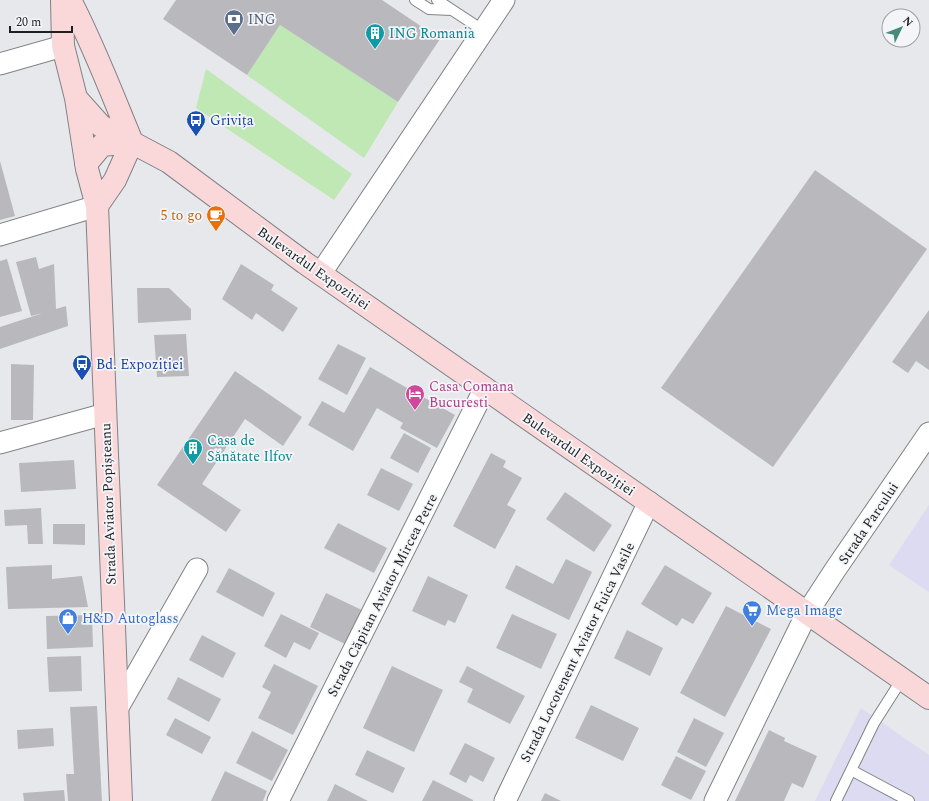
<svg xmlns="http://www.w3.org/2000/svg" width="929" height="801" viewBox="0 0 929 801" font-family="Spectral,serif">
<style>
.education{fill:#dddbf1}
.green{fill:#bfe8b5}
.building{fill:#b9b9bd}
.lines{fill:none;stroke-linecap:round;stroke-linejoin:round}
.lane-casing{stroke:#808285;stroke-width:12}
.street-casing{stroke:#808285;stroke-width:23}
.secondary-casing{stroke:#808285;stroke-width:24}
.lane{stroke:#fff;stroke-width:10}
.street{stroke:#fff;stroke-width:21}
.secondary{stroke:#fad8da;stroke-width:22}
.labels{text-anchor:middle;stroke-width:3.5;stroke-linejoin:round;paint-order:stroke}
.service-label{font-size:14px;fill:#4e5e75;stroke:#f3f5f8;text-anchor:start}
.culture-label{font-size:14px;fill:#0d838f;stroke:#f3f5f8;text-anchor:start}
.transit-label{font-size:14px;fill:#164399;stroke:#f3f5f8;text-anchor:start}
.food-label{font-size:14px;fill:#c56008;stroke:#f3f5f8;text-anchor:end}
.street-label{font-size:14px;fill:#1f1f21;stroke:#f3f5f8}
.hotel-label{font-size:14px;fill:#b23c85;stroke:#f3f5f8;text-anchor:start}
.shop-label{font-size:14px;fill:#366cbe;stroke:#f3f5f8;text-anchor:start}
</style>
<rect width="100%" height="100%" fill="#e6e8eb"/>
<!-- education -->
<path class="education" d="M929,505v87l-40,-27z
M861,708l68,47v46h-114z"/>
<!-- green -->
<path class="green" d="M280,25l118,77 -34,56 -117,-83z
M206,69l146,105 -18,26 -138,-92z"/>
<!-- building -->
<path class="building" d="M176,0h206l58,39 -42,63 -118,-77 -33,50 -84,-56z
M0,161l15,55 -15,4z
M815,170l112,79 -154,218 -112,-79z
M36,257l3,12 15,-5 2,45 10,-3 2,20 -68,23v-22l43,-14 -12,3 -15,-54z
M7,259l15,52 -22,6v-56z
M241,264l33,21 -3,5 27,18 -15,24 -27,-19 -4,7 -30,-21z
M137,288h32l22,21v11l-53,3z
M929,310v60l-13,-9 -8,12 -16,-11z
M186,334l3,42 -32,1 -3,-42z
M338,344l28,14 -19,37 -29,-16z
M11,364l23,1 -1,55h-22z
M370,367l85,48 -18,33 -37,-20 3,-5 -26,-15 -24,43 -45,-26 14,-24 22,12z
M235,371l67,46 -19,29 -38,-27 -43,65 39,26 -15,22 -69,-47z
M404,433l27,15 -13,25 -28,-15z
M491,453l15,8 -3,6 19,11 -15,27 9,5 -21,39 -42,-23z
M74,460l2,29 -55,3 -2,-29z
M381,468l32,16 -14,27 -32,-16z
M565,492l47,33 -18,27 -48,-33z
M41,508l2,36h-15l-1,-19 -22,1 -1,-16z
M338,523l49,25 -13,25 -50,-25z
M53,524h32v21l-32,-1z
M566,559l26,13 -23,48 -64,-32 11,-23 37,19z
M52,565v14l30,-3 6,31 -80,2 -2,-42z
M665,565l47,28 -19,31 -11,-6 -5,8 -36,-22z
M229,568l46,25 -12,24 -47,-25z
M428,576l40,19 -13,28 -7,-3 -3,6 -33,-15z
M326,593l40,19 -17,34 -39,-19z
M726,606l45,23 -46,88 -45,-24z
M281,614l38,19 -9,17 -16,-8 -8,16 -22,-12z
M512,614l45,20 -16,35 -45,-21z
M92,615l1,32 -46,2 -1,-33z
M627,630l36,18 -13,28 -36,-18z
M202,635l34,18 -13,25 -34,-18z
M81,656l1,35 -33,1 -2,-35z
M274,664l44,22 -25,49 -35,-17 13,-26 -9,-5z
M392,666l51,24 -29,62 -51,-24z
M467,666l58,30 -15,28 -43,-22 6,-13 -14,-7z
M178,677l43,22 -12,23 -42,-23z
M591,705l48,23 -16,33 -48,-23z
M97,706l5,95h-34l-2,-27h8l-4,-67z
M175,718l36,19 -9,17 -36,-19z
M694,718l30,15 -18,34 -29,-15z
M53,728l1,18 -36,3 -1,-19z
M769,730l16,8 -1,3 33,15 -14,32 -11,-5 -8,18h-49z
M252,731l36,19 -16,31 -36,-18z
M465,743l30,15 -12,24 -13,-7 -4,8 -17,-9z
M367,750l38,18 -12,25 -38,-18z
M676,756l30,15 -15,29 -30,-15z
M225,771l42,20 -4,10h-52z
M433,780l40,20v1h-51z
M335,784l33,17h-41z
M64,790l1,11h-41l-1,-8z
M545,793l16,8h-20z"/>
<g class="lines">
<defs>
<path id="lane" d="M415,0l14,9 23,1
M437,0l47,31
M851,770l58,31
M836,801l38,-78 28,-44"/>
<path id="street" d="M0,64l63,-18
M0,235l97,-29
M321,273l183,-273
M0,443l105,-29
M117,709l80,-140
M278,801l207,-413
M505,801l144,-299
M715,801l92,-188 28,-43 94,-137"/>
<path id="secondary" d="M62,0l1,46 13,52 11,71 10,37 24,595
M70,0c24,46 42,94 62,142l-17,38 -18,26
M76,98l25,28 68,36 136,101 624,435
M86,164l16,-19 30,-3"/>
</defs>
<!-- lane casing -->
<use href="#lane" class="lane-casing"/>
<!-- street casing -->
<use href="#street" class="street-casing"/>
<!-- secondary casing -->
<use href="#secondary" class="secondary-casing"/>
<!-- lane -->
<use href="#lane" class="lane"/>
<!-- street -->
<use href="#street" class="street"/>
<!-- secondary -->
<use href="#secondary" class="secondary"/>
</g>
<!-- icons -->
<defs>
<symbol id="bank-pin" viewBox="-11 -11 22 30"><path d="M0 17L-7.5 6A9.5 9.5 0 1 1 7.5 6Z" fill="#5c6f8a" stroke="#f3f5f8"/><path d="M-6-4H6V4H-6ZM0-2.3a2.3 2.3 0 1 0 0 4.6a2.3 2.3 0 1 0 0-4.6Z" fill="#fff"/></symbol>
<symbol id="building-pin" viewBox="-11 -11 22 30"><path d="M0 17L-7.5 6A9.5 9.5 0 1 1 7.5 6Z" fill="#0f9aa8" stroke="#f3f5f8"/><path d="M-4-6H4V6H1V3H-1V6H-4ZM-2.5-4.3h1.7v1.8h-1.7ZM.8-4.3h1.7v1.8H.8ZM-2.5-1h1.7V.8h-1.7ZM.8-1h1.7V.8H.8Z" fill="#fff"/></symbol>
<symbol id="bus-pin" viewBox="-11 -11 22 30"><path d="M0 17L-7.5 6A9.5 9.5 0 1 1 7.5 6Z" fill="#1a4fb4" stroke="#f3f5f8"/><path d="M-5-6H5V4H4V6H2V4H-2V6H-4V4H-5ZM-3.5-4V0h7V-4ZM-3.5 1.2v1.5H-2V1.2ZM2 1.2v1.5H3.5V1.2Z" fill="#fff"/></symbol>
<symbol id="cafe-pin" viewBox="-11 -11 22 30"><path d="M0 17L-7.5 6A9.5 9.5 0 1 1 7.5 6Z" fill="#e8710a" stroke="#f3f5f8"/><path d="M-5.5-4.5H6V0H3Q3 3.5 0 3.5H-2.5Q-5.5 3.5-5.5 0ZM3-3.2v2h1.7v-2ZM-6 4.5H4V6H-6Z" fill="#fff"/></symbol>
<symbol id="hotel-pin" viewBox="-11 -11 22 30"><path d="M0 17L-7.5 6A9.5 9.5 0 1 1 7.5 6Z" fill="#d1479c" stroke="#f3f5f8"/><path d="M-6-4.5h1.5V1H6V5H4.5V3h-9V5H-6ZM-4 0a1.8 1.8 0 1 1 3.6 0ZM.5 0V-2.5h3Q6-2.5 6 0Z" fill="#fff"/></symbol>
<symbol id="supermarket-pin" viewBox="-11 -11 22 30"><path d="M0 17L-7.5 6A9.5 9.5 0 1 1 7.5 6Z" fill="#3f7fe0" stroke="#f3f5f8"/><path d="M-6-5.5h2.5l.6 2H6L4.5 2H-2.5L-4.4-4H-6ZM-1.5 3.2a1.3 1.3 0 1 0 .1 0ZM3 3.2a1.3 1.3 0 1 0 .1 0Z" fill="#fff"/></symbol>
<symbol id="shop-pin" viewBox="-11 -11 22 30"><path d="M0 17L-7.5 6A9.5 9.5 0 1 1 7.5 6Z" fill="#3f7fe0" stroke="#f3f5f8"/><path d="M-5-2.5h2.3a2.7 3.5 0 0 1 5.4 0H5L5.5 6h-11ZM-1.5-2.5h3a1.5 2.3 0 0 0-3 0Z" fill="#fff"/></symbol>
</defs>
<g fill-rule="evenodd">
<use href="#bank-pin" x="223" y="8" width="22" height="30"/>
<use href="#building-pin" x="364" y="22" width="22" height="30"/>
<use href="#bus-pin" x="185" y="109" width="22" height="30"/>
<use href="#cafe-pin" x="205" y="204" width="22" height="30"/>
<use href="#bus-pin" x="71" y="353" width="22" height="30"/>
<use href="#hotel-pin" x="404" y="383" width="22" height="30"/>
<use href="#building-pin" x="182" y="437" width="22" height="30"/>
<use href="#supermarket-pin" x="741" y="599" width="22" height="30"/>
<use href="#shop-pin" x="57" y="607" width="22" height="30"/>
</g>
<g class="labels">
<!-- service labels -->
<g class="service-label">
<text x="248" y="24">ING</text>
</g>
<!-- culture labels -->
<g class="culture-label">
<text x="389" y="38">ING Romania</text>
<text x="207" y="445">Casa de<tspan x="207" dy="16">Sănătate Ilfov</tspan></text>
</g>
<!-- transit labels -->
<g class="transit-label">
<text x="210" y="125">Grivița</text>
<text x="96" y="369">Bd. Expoziției</text>
</g>
<!-- food labels -->
<g class="food-label">
<text x="202" y="220">5 to go</text>
</g>
<!-- street labels -->
<g class="street-label">
<text transform="translate(314 268) rotate(35)" y="5">Bulevardul Expoziției</text>
<text transform="translate(579 454) rotate(35)" y="5">Bulevardul Expoziției</text>
<text transform="translate(108 504) rotate(-92)" y="5">Strada Aviator Popișteanu</text>
<text transform="translate(868 523) rotate(-56)" y="5">Strada Parcului</text>
<text transform="translate(382 595) rotate(-63)" y="5">Strada Căpitan Aviator Mircea Petre</text>
<text transform="translate(577 652) rotate(-64)" y="5">Strada Locotenent Aviator Fuica Vasile</text>
</g>
<!-- hotel labels -->
<g class="hotel-label">
<text x="429" y="391">Casa Comana<tspan x="429" dy="16">Bucuresti</tspan></text>
</g>
<!-- shop labels -->
<g class="shop-label">
<text x="766" y="615">Mega Image</text>
<text x="82" y="623">H&amp;D Autoglass</text>
</g>
</g>
<!-- north arrow -->
<g transform="translate(901 28) rotate(47)"><circle r="19" fill="#f3f5f8" stroke="#9e9fa2"/>
<path d="M0-3L7 15L0 10L-7 15Z" fill="#478a7c"/>
<text y="-6" font-size="11" font-weight="bold" text-anchor="middle" fill="#1f1f21">N</text>
</g>
<!-- scale -->
<path d="M10 26v6h62v-6" fill="none" stroke="#1f1f21" stroke-width="2"/>
<text x="16" y="26" font-size="12" fill="#1f1f21" stroke="#f3f5f8" stroke-width="3" paint-order="stroke">20 m</text>
</svg>
